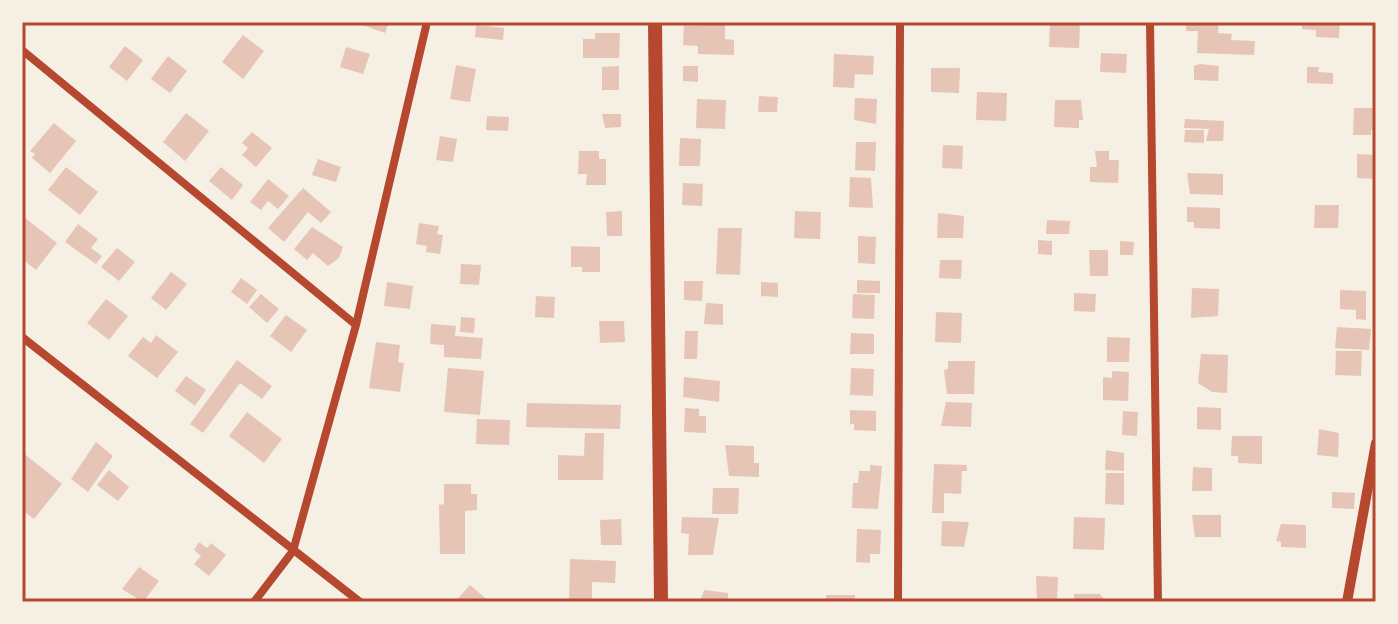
<svg xmlns="http://www.w3.org/2000/svg" width="1398" height="624" viewBox="0 0 1398 624" font-family="Raleway,sans-serif">
<style>
.building{fill:#e6c5b7}
.lines{fill:none;stroke-linecap:round;stroke-linejoin:round}
.minor{stroke:#b5482f;stroke-width:8}
.tertiary{stroke:#b5482f;stroke-width:10}
.primary{stroke:#b5482f;stroke-width:14}
.neatline{fill:none;stroke:#b5482f;stroke-width:3}
</style>
<rect width="100%" height="100%" fill="#f6efe4"/>
<!-- building -->
<path class="building" d="M354,22h35l-4,11z
M697,22h28v17l9,1v15l-36,-1v-8l-15,-1 1,-20 13,1z
M1050,22h30l-1,26 -30,-1z
M1186,22h33l-1,11 14,1 -1,6 24,1 -1,14 -57,-2 1,-22h-12z
M1302,22h38l-1,16 -23,-1v-7l-14,-1z
M476,25l28,3 -1,12 -28,-3z
M595,33h25l-1,25h-36v-19h12z
M243,35l21,16 -21,28 -21,-17z
M125,46l18,14 -16,21 -18,-14z
M346,47l24,7 -7,20 -23,-7z
M1101,53l26,1 -1,19 -26,-1z
M834,54l40,2 -1,19 -18,-1 -1,14 -21,-1z
M168,56l19,15 -17,22 -19,-14z
M1200,64l19,2 -1,15 -24,-1v-14z
M456,65l20,4 -6,33 -20,-3z
M619,66v24h-17v-23z
M683,66h15v16l-15,-1z
M1307,67h12l-1,5 15,1v11l-26,-1z
M931,68h29l-1,25 -28,-1z
M977,92l30,1 -1,28 -30,-1z
M759,96l19,1 -1,15h-19z
M855,98l22,1 -1,25 -22,-4z
M697,99l29,1 -1,29 -29,-1z
M1055,100h26l2,20h-4v8l-25,-1z
M1354,108h22v23l-5,-1v5h-18z
M186,113l23,18 -24,30 -22,-19z
M602,114h19v13l-16,1z
M487,116l22,1 -1,14 -22,-1z
M1185,119l39,2 -1,20h-17l3,-12 -25,-1z
M54,123l22,18 -26,32 -18,-15 3,-4 -5,-3z
M1185,130h19v13l-20,-1z
M252,132l20,16 -16,19 -14,-12 6,-7 -6,-5z
M440,136l17,3 -4,23 -17,-2z
M680,138l21,1 -1,27h-21z
M856,142h20l-1,29 -20,-1z
M943,145l20,1 -1,23 -20,-1z
M579,151h20v8h7v26h-20l1,-11h-9z
M1095,151h14v9h10l-1,23 -28,-1v-15h7z
M1357,154l19,1v24l-19,-1z
M318,159l23,8 -5,15 -24,-7z
M66,167l32,25 -18,23 -32,-25z
M221,167l22,18 -11,15 -23,-19z
M1187,173l36,1v21l-33,-1z
M850,177l21,1 2,30 -24,-1z
M268,179l21,17 -11,13 -10,-8 -7,9 -11,-8z
M683,183l20,1 -1,22 -20,-1z
M303,188l28,24 -10,11 -13,-11 -24,30 -16,-14z
M1315,205h24l-1,23h-24z
M1187,207l33,1v21l-26,-1v-6h-7z
M622,211v25h-15l-1,-24z
M795,211l26,1 -1,27 -26,-1z
M938,213l26,3 -1,22h-26z
M24,217l33,26 -21,27 -14,-11z
M1047,220l23,1 -1,13h-23z
M419,223l20,3 -2,8 6,1 -3,19 -14,-2 1,-6 -11,-2z
M78,224l20,15 -7,9 11,8 -6,8 -31,-22z
M312,227l31,20 -4,11 -11,8 -15,-13 -6,7 -13,-11z
M718,228h24l-2,47 -24,-1z
M858,236l18,1 -1,27 -17,-1z
M1038,240l14,1v14l-14,-1z
M1120,241l14,1 -1,13h-13z
M571,246l29,1v25h-18v-5h-11z
M117,248l18,14 -16,19 -18,-14z
M1089,250h19v26h-18z
M940,260h22l-1,19 -22,-1z
M461,264l20,1 -2,20 -19,-1z
M171,272l16,12 -21,26 -15,-12z
M241,278l16,12 -10,14 -16,-12z
M857,280l23,1v12h-23z
M684,281h19l-1,20 -18,-1z
M387,282l26,4 -3,23 -26,-3z
M761,282l17,1v14l-17,-1z
M1192,288l27,1 -1,27 -27,2z
M1340,290l26,1v29l-10,-1v-9l-16,-1z
M1074,293l22,1 -1,18 -21,-1z
M261,294l18,15 -12,14 -18,-16z
M853,294l22,1 -1,24 -22,-1z
M536,296l19,1 -1,21 -19,-1z
M106,299l22,17 -19,24 -22,-17z
M706,303l17,1v21l-19,-1z
M936,312l26,1 -1,30 -26,-1z
M286,315l21,15 -16,22 -21,-16z
M461,317l14,1 -1,15 -14,-1z
M599,321h25l1,21 -25,1z
M431,324l25,2 -1,10 28,2 -2,21 -37,-2v-12l-14,-1z
M1337,327l34,2 -2,21 -34,-2z
M685,331h13l-1,28h-13z
M851,333l23,1v20h-24z
M156,335l22,17 -21,26 -29,-22 15,-19 8,6z
M1107,337l23,1 -1,24h-22z
M376,342l24,3 -2,17 6,1 -4,29 -31,-4z
M1336,351h26l-1,25 -26,-1z
M1201,354l27,1 -1,38 -15,-1 -14,-9z
M237,360l35,26 -10,13 -22,-16 -37,50 -13,-9z
M948,361h27l-1,33h-27l-3,-24 4,-1z
M448,368l36,3 -4,44 -36,-3z
M851,368l23,1 -1,27 -23,-1z
M1112,371l17,1 -1,29 -25,-1v-23l9,1z
M186,376l20,14 -11,16 -20,-15z
M684,377l36,4 -1,21 -36,-5z
M946,402l26,1 -1,24 -30,-1z
M527,403l94,2 -1,24 -94,-2z
M1197,407l24,1v22l-24,-1z
M685,408l14,1v7h7v17l-22,-1z
M850,410l26,1v20l-22,-1v-6h-4z
M1123,411l15,1 -1,24 -15,-1z
M247,412l35,27 -18,24 -35,-27z
M477,419l33,1 -1,25 -33,-1z
M1319,429l20,4 -1,24 -21,-2z
M585,433h19l-1,47h-45v-25l26,1z
M1232,436h30v28l-24,-1v-7h-7z
M96,442l17,14 -25,36 -17,-13z
M725,445l29,1v17h5v14l-30,-1z
M1106,450l18,3v18l-19,-1z
M22,452l40,32 -28,35 -12,-9z
M934,464l33,1v6h-5l-1,23 -17,-1v20h-12z
M870,465l12,1 -4,43 -26,-1 1,-25h5l1,-12h11z
M1193,467l19,1v23h-20z
M109,470l20,17 -11,14 -21,-16z
M1106,473h18v32l-19,-1z
M444,484h27v10h6v16l-12,1v43h-25l-1,-49 5,-1z
M713,488h26l-1,26h-26z
M1332,492l23,1 -1,16 -22,-1z
M1192,515h29v22h-26z
M682,517l37,1 -6,37h-25l1,-21 -8,-1z
M1074,517l31,1 -1,32 -31,-1z
M621,519l1,26h-21l-1,-25z
M942,521l27,1 -5,25 -23,-1z
M1281,524l25,1v23l-25,-1v-5l-5,-1z
M857,529l24,1 -1,24h-10v9l-14,-1z
M199,542l8,6 4,-5 15,12 -17,21 -15,-12 7,-8 -7,-6z
M570,559l46,2 -1,22 -23,-1v20h-23z
M139,567l20,14 -16,21 -21,-13z
M1036,576l22,1 -1,25h-20z
M470,585l20,17h-35z
M704,590l24,3v9h-28z
M1074,594h26l6,8h-32z
M826,595h29v7h-29z"/>
<g class="lines">
<!-- minor -->
<path class="minor" d="M1150,22l8,580
M22,50l334,275
M22,337l338,265
M254,602l39,-51 63,-226 71,-303
M898,602l2,-580"/>
<!-- tertiary -->
<path class="tertiary" d="M1347,602l29,-159"/>
<!-- primary -->
<path class="primary" d="M655,22l6,580"/>
</g>
<!-- border -->
<rect width="1398" height="624" fill="none" stroke="#f6efe4" stroke-width="48"/>
<rect x="24" y="24" width="1350" height="576" class="neatline"/>
</svg>
